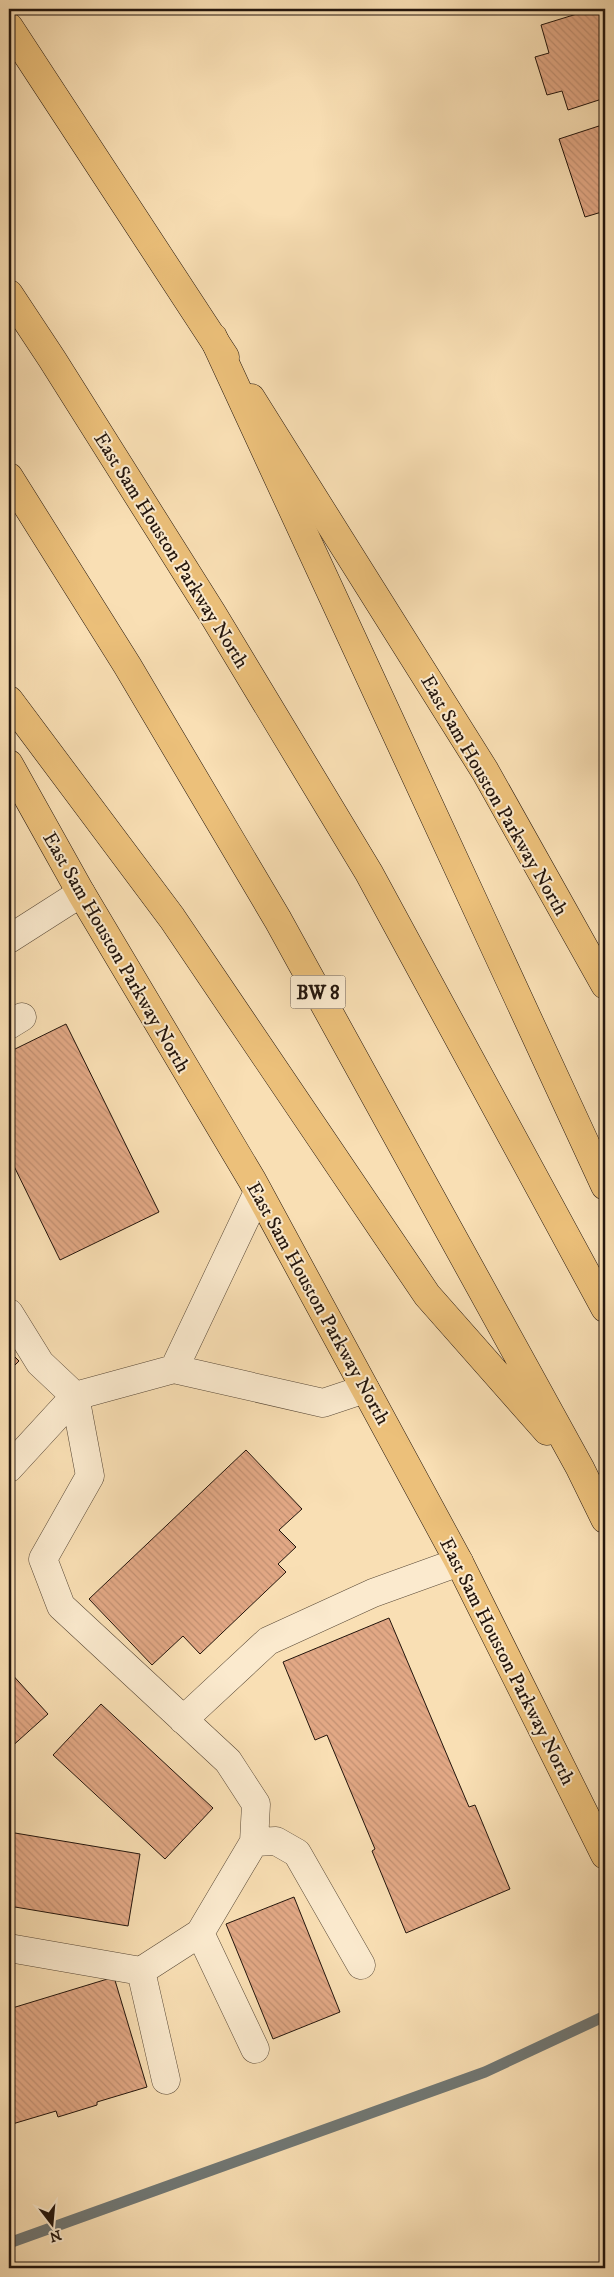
<svg xmlns="http://www.w3.org/2000/svg" width="614" height="2277" viewBox="0 0 614 2277" font-family="'IM FELL DW Pica',serif">
<style>
.lines{fill:none;stroke-linecap:round;stroke-linejoin:round}
.stream{stroke:#707774;stroke-width:11}
.building{fill:url(#building-back-hatch);stroke:#23150c}
.minor-casing{stroke:#584836;stroke-width:29}
.major-casing{stroke:#23150c;stroke-width:29}
.highway-casing{stroke:#23150c;stroke-width:29}
.minor{stroke:#fbeace;stroke-width:28}
.major{stroke:#ecc07a;stroke-width:28}
.highway{stroke:#ecc07a;stroke-width:28}
.labels{text-anchor:middle;stroke-width:4;stroke-linejoin:round;paint-order:stroke}
.shield{fill:#fbeace;stroke:#645546;stroke-width:1}
.shield-label{font-size:19px;font-weight:bold;fill:#23150c}
.street-label{font-size:20px;fill:#23150c;stroke:#fbeace}
</style>
<defs>
<pattern id="building-back-hatch" width="6" height="6" patternUnits="userSpaceOnUse" patternTransform="scale(1.25)"><rect width="6" height="6" fill="#e2a885"/><path d="M-1 5l2 2M0 0l6 6M5-1l2 2" fill="none" stroke="#c29072"/></pattern>
</defs>
<rect width="100%" height="100%" fill="#f9dfb4"/>
<filter id="stains"><feTurbulence type="fractalNoise" baseFrequency=".004" numOctaves="4"/><feColorMatrix values="0 0 0 0 .2 0 0 0 0 .09 0 0 0 0 .02 0 0 0 .5 -.17"/></filter>
<radialGradient id="worn" r=".72"><stop offset=".6" stop-color="#630" stop-opacity="0"/><stop offset="1" stop-color="#630" stop-opacity=".3"/></radialGradient>
<g class="lines">
<!-- stream -->
<path class="stream" d="M9,2243l476,-171 120,-56"/>
</g>
<!-- building -->
<path class="building" d="M593,9h12v89l-37,12 -6,-19 -15,4 -12,-38 14,-4 -8,-28z
M605,124v87l-20,6 -26,-78z
M66,1024l93,188 -99,48 -51,-104v-104z
M9,1351l10,10 -10,10z
M246,1450l56,59 -23,21 17,17 -18,17 8,8 -86,82 -17,-18 -31,29 -63,-66z
M389,1618l80,189 6,-2 35,84 -104,44 -34,-82 3,-2 -48,-114 -12,5 -32,-78z
M9,1671l39,43 -39,35z
M101,1704l112,104 -48,51 -112,-104z
M9,1832l131,22 -12,72 -119,-20z
M294,1897l46,115 -67,27 -47,-115z
M114,1977l33,110 -50,15v3l-39,12 -2,-6 -47,14v-116z"/>
<g class="lines">
<defs>
<path id="minor" d="M9,939l72,-46
M9,1025l13,-8
M9,1313l31,50 35,33 15,80 -47,83 18,47 167,155 28,43 -2,38 -54,91 -59,38 -132,-23
M174,1369l84,-177
M9,1468l66,-72 99,-27 149,34 42,-14
M183,1720l85,-79 105,-48 86,-31
M254,1842l22,-1 21,12 64,112
M200,1933l55,116
M141,1971l25,109"/>
<path id="major" d="M9,27l216,330
M251,398l234,373 120,214
M9,764l72,129 171,287 207,382 146,293"/>
<path id="highway" d="M9,294l43,65 160,254 157,260 236,435
M213,337l392,849
M9,477l118,188 151,255 302,548 25,51
M9,700l163,218 255,377 120,136"/>
</defs>
<!-- minor casing -->
<use href="#minor" class="minor-casing"/>
<!-- major casing -->
<use href="#major" class="major-casing"/>
<!-- highway casing -->
<use href="#highway" class="highway-casing"/>
<!-- minor -->
<use href="#minor" class="minor"/>
<!-- major -->
<use href="#major" class="major"/>
<!-- highway -->
<use href="#highway" class="highway"/>
</g>
<g class="labels">
<!-- shield labels -->
<rect class="shield" x="290.5" y="975.5" width="55" height="33" rx="4"/>
<g class="shield-label">
<text x="318" y="999">BW 8</text>
</g>
<!-- street labels -->
<g class="street-label">
<text transform="translate(172 550) rotate(58)" y="7">East Sam Houston Parkway North</text>
<text transform="translate(495 795) rotate(60)" y="7">East Sam Houston Parkway North</text>
<text transform="translate(117 952) rotate(60)" y="7">East Sam Houston Parkway North</text>
<text transform="translate(319 1303) rotate(61)" y="7">East Sam Houston Parkway North</text>
<text transform="translate(508 1661) rotate(63)" y="7">East Sam Houston Parkway North</text>
</g>
</g>
<!-- margin -->
<rect width="614" height="2277" fill="none" stroke="#f9dfb4" stroke-width="30"/>
<rect x="10" y="10" width="594" height="2257" fill="none" stroke="#23150c" stroke-width="2.5"/>
<rect x="15" y="15" width="584" height="2247" fill="none" stroke="#23150c"/>
<!-- north arrow -->
<g transform="translate(52 2224) rotate(164)" stroke="#fbeace" stroke-width="4" paint-order="stroke">
<path d="M0-4L9 19L0 12L-9 19Z" fill="#23150c"/>
<text y="-8" font-size="14" font-weight="bold" text-anchor="middle" fill="#23150c">N</text>
</g>
<rect width="100%" height="100%" filter="url(#stains)"/>
<rect width="100%" height="100%" fill="url(#worn)"/>
</svg>
